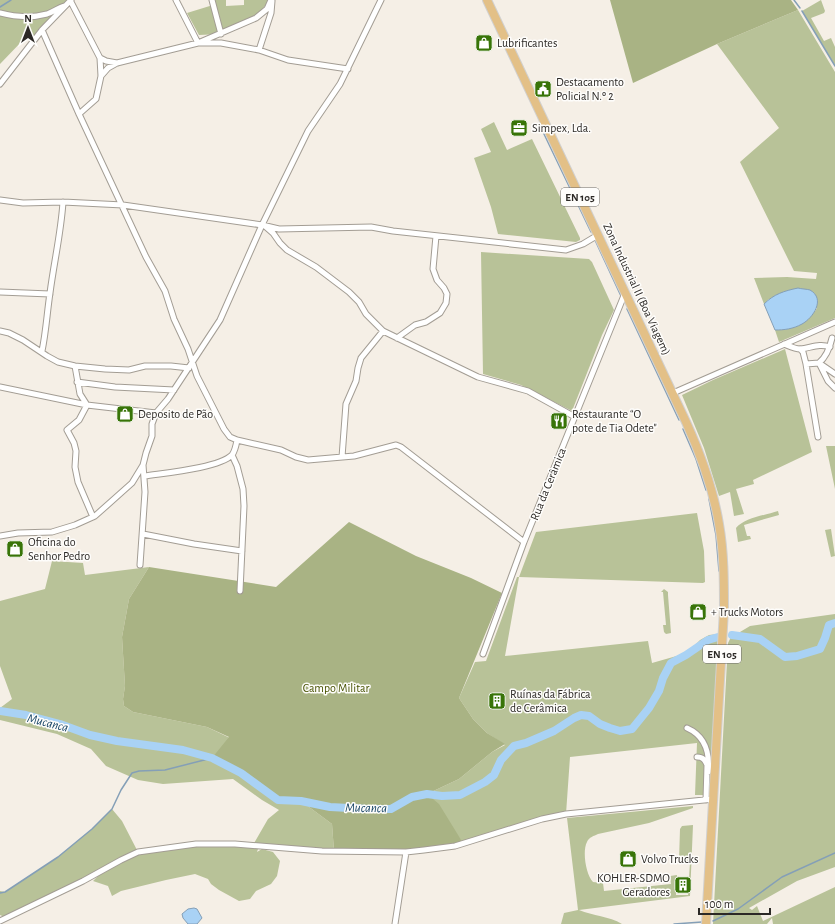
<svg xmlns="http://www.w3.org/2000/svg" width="835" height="924" viewBox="0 0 835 924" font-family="'Alegreya Sans',sans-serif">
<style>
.green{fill:#b8c298}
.forest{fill:#a9b384}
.water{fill:#a9d2f5;stroke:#849fb7}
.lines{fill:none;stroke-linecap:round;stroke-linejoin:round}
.stream{stroke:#849fb7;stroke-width:1.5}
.river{stroke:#a9d2f5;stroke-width:8}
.minor-casing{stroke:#a39d94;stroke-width:7}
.primary-casing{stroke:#d1d0cf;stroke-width:10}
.minor{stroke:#fff;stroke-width:5}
.primary{stroke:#e3c087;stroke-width:8}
.labels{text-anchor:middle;stroke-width:3;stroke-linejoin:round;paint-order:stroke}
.shield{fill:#fefdfb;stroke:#6b6966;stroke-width:1}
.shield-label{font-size:11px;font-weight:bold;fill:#2c2926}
.poi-label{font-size:12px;fill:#2c2926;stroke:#fefdfb;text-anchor:start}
.street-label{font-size:12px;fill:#2c2926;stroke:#fefdfb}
.park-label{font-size:12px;fill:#485303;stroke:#fefdfb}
.water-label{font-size:13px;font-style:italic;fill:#124163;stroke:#fefdfb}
</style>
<rect width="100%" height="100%" fill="#f5efe6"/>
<!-- green -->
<path class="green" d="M0,0h70l-35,39 -4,-4 -6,3 -25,26z
M212,0h14v6l18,-1v-5h24c-6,16 -27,23 -42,31l-5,3 -22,1 -12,-22 26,-8z
M821,0l4,11 -1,2 -13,5 13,23 7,-3 4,9v19l-33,-55z
M798,10l37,62v246l-56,24 -4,-12c19,0 32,-6 42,-22l-48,-9 -5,5 -10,-26 33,-1 29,2 1,-6 -23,-2 -54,-109 39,-34 -62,-84z
M494,122l13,28 25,-11 48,99v2l-4,2 -78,-8 -7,-27 -17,-49 17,-6 -10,-23z
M481,252l108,7 3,3 22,48 -12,25 -30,76 -51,-26 -38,-11z
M785,349l27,103 -59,28 1,4 -18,5 8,25 -10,2 -4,-24 -11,4 -15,-48 -22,-53 31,-15z
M826,446h9v43z
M778,511l1,4 -35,10 3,11h3l1,3 -13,3 -2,-14c8,-10 30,-13 42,-17z
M697,513l7,38 1,31 -2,1 -184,-6 -14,79 143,-15 4,22 35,-10 13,-13 9,-5 9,-1 -8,161h-15l2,-52 -127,14 -4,57 -103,29 -36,-49 32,-15 33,-27 13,-7 -18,-12 -14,-14 -14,-21 16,-36 11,-1 31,-84h2l17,-45z
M831,529l4,27 -4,1 -6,-27z
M52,561l31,2 2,12 64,-8 -20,32 -7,38 3,49 -2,13 1,7 9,6 74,15 23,11 -17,20 28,15 37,27 23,1 31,23 2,27 -75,-5 -2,6 5,-3 11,3 7,9 -3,15 -6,8 -15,7 -6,8 -11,2 -20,-11 -8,-6 -3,-5 -13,-5 -29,6 -45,11 -9,5 -4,-10 -15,-5 10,-10 -96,47 -7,-3v-24l5,1 53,-35 34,-28 20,-20 10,12 16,31 58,-8 57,1 15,-26 11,-9 -17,-10 -29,-21 -70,5 -25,-4 -32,-14 -15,-17 -34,-15 -57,-14v-12l12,-9 -12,-33v-65l45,-12z
M664,589l4,3v3l3,38 -5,1 -2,-2 -1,-7h3l-3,-33h-2z
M835,614v253l-38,14 -48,27 3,2 5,-4 6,15 72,-34v37h-62l-1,-6 -5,6h-54l15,-281 4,-8 8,-3 10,-6z
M693,806v2l-44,15 -51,11c-4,2 -9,3 -11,8 -5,9 -1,33 6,40l10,1 1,8 67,-7 -1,-8 7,-1 -1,20h12l2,-33 -11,-1 1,-32 2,-3 11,-1 -3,71 -111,14c14,6 30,6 43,14h-61l3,-11 14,-3 -11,-92z"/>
<!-- forest -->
<path class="forest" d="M610,0h181l7,10 -81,34 -84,39z
M349,522l67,34 55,22 31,15 -43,105 14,21 14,14 18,11 -13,8 -33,27 -32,15 12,10 24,39 -39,7 -90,1 -2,-27 -31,-23 -23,-1 -37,-27 -29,-15 17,-21 -22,-10 -74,-15 -9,-6 -1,-7 2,-13 -3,-49 7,-38 20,-32 127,20z"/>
<!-- water -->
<path class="water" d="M798,288c3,1 9,1 12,2 16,9 3,28 -8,34 -9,5 -18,6 -27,6l-11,-26c10,-10 20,-13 34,-16z
M194,908l3,1 5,9 -5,6h-9l-5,-6 -1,-4 6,-5z"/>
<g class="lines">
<!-- stream -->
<path class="stream" d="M794,0l6,8
M0,7l11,-7
M802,11l33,55
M544,134l47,98
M595,240l26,56
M627,309l52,111
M683,429l13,30 10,31
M709,499l7,36 3,36
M0,893l5,-1 53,-35 34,-28 20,-20 9,-19 11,-17 7,-2 26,-1 47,-12
M713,921l25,-12 44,-32 53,-24
M674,924l28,-2"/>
<!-- river -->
<path class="river" d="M732,635l28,4 25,18 12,-1 23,-7 5,-11 4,-13 6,-2
M0,711l26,4 34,9 30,11 27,6 66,9 29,8 29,15 37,27 23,1 29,6 38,2h23l21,-12 15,-3 15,2 18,-1 25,-13 9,-7 7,-15 13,-14 12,-3 28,-12 20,-13 7,-3 8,1 11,8 10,4 10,3 12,-2 17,-21 10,-17 4,-13 8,-15 15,-8 22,-15 10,-3"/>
<defs>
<path id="minor" d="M70,0l30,58 6,3 11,2
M176,0l22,43 58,-25 11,-9 4,-9
M212,0l9,34
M0,13c15,4 32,5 47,1 6,-2 11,-6 17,-8
M42,30l37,84 67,143 19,34 9,28 14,30 9,27 27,53 6,8 7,3 44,10 15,7 12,3 46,-4 42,-11 5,2 123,95
M259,50l12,-37 1,-12
M101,76l7,-8 9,-5 81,-20h23l38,7 29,10 60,9
M0,84l42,-54 29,-30
M79,114l17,-15 5,-23 -1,-18
M0,200l23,3 40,-1 60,3 139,20 17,4 92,-2 22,4 173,19 17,-6 15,-9
M265,226l8,7 7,10 7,7 29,17 33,25 10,10 7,12 17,17 95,46 50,14 47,26
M0,292l50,2
M0,331l9,2 14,7 24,16 11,6 17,4 30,3 24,1 16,-4h26l18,2
M397,338l18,-13 11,-3 14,-9 6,-10 1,-9 -3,-6 -7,-8 -4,-11 3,-33
M832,338c-2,9 -6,19 -13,25l9,18 7,7
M784,344c5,2 11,5 16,5 11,-1 19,-6 30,-2
M800,349l3,3 3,12
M42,351c4,-19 5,-38 8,-58 4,-31 11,-60 13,-91
M75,366l5,28 7,11 -8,15 -12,10 7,13 2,8 -1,16 3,15 15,35
M77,382l38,5 59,3
M0,387l87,18 69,8
M673,393l162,-71
M818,437l-12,-73 13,-1 16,11
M232,455l5,11 6,23 1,17 -4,85
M342,457l4,-53 10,-23 2,-13 3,-10 22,-27
M145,476c19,-3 74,-8 87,-21 3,-4 4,-9 5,-15
M143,534l51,10 48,7
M0,536l18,-3 34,-1 23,-7 20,-9 37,-33 11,-18 3,-12 6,-17v-12l4,-11 12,-14 52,-79 42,-95 46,-94 32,-47 41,-84
M140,565l5,-73 -2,-27
M483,654l41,-112 101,-249
M687,728c18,8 23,25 21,44
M697,757c6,0 8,3 10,8l-1,35
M0,921l83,-40 38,-21 17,-8 58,-8h39l87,7 84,1 18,-2 31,-4 87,-27 24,-5 148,-15
M395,924l11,-72"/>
<path id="primary" d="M487,0l199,422c15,33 27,66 33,102 5,28 5,57 5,86l-18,314"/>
</defs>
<!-- minor casing -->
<use href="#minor" class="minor-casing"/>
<!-- primary casing -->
<use href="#primary" class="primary-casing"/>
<!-- minor -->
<use href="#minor" class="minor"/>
<!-- primary -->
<use href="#primary" class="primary"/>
</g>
<!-- icons -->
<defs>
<symbol id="shop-square" viewBox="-11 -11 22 22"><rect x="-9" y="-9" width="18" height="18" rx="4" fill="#387408" stroke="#fefdfb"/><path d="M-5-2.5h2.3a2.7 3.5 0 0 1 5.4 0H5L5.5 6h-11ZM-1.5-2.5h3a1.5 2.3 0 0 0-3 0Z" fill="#fff"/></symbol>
<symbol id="civic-square" viewBox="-11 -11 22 22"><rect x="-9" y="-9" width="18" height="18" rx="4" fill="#387408" stroke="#fefdfb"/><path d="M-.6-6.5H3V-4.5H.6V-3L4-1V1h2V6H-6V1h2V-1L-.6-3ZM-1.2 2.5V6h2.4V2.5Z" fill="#fff"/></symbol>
<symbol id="office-square" viewBox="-11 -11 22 22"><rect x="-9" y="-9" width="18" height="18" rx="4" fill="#387408" stroke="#fefdfb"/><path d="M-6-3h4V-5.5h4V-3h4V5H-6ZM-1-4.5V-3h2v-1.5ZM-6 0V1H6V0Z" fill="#fff"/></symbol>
<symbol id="restaurant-square" viewBox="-11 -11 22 22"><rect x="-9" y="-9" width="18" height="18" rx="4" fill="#387408" stroke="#fefdfb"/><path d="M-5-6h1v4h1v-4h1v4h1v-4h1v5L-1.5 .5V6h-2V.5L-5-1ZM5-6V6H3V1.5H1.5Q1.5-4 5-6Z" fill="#fff"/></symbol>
<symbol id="building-square" viewBox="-11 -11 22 22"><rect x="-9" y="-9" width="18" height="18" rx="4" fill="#387408" stroke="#fefdfb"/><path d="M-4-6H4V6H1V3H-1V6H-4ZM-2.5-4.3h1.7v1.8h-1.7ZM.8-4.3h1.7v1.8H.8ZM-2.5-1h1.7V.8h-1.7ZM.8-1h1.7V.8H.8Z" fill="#fff"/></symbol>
</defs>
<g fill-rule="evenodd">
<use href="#shop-square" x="474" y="33" width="20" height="20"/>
<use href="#civic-square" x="533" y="79" width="20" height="20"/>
<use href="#office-square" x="509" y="118" width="20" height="20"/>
<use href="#shop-square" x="115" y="404" width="20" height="20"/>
<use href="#restaurant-square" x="549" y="411" width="20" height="20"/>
<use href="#shop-square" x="5" y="539" width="20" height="20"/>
<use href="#shop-square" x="688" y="602" width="20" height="20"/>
<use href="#building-square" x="487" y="691" width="20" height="20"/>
<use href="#shop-square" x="618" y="849" width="20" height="20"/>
<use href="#building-square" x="673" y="875" width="20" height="20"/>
</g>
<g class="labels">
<!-- shield labels -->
<g class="shield">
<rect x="561" y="188" width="38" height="18" rx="3"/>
<rect x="703" y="645" width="38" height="18" rx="3"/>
</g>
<g class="shield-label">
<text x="580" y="201">EN 105</text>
<text x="722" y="658">EN 105</text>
</g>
<!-- poi labels -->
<g class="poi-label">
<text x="497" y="47">Lubrificantes</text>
<text x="556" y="86">Destacamento<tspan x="556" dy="14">Policial N.º 2</tspan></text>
<text x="532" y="132">Simpex, Lda.</text>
<text x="138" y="418">Deposito de Pão</text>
<text x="572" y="418">Restaurante “O<tspan x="572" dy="14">pote de Tia Odete"</tspan></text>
<text x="28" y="546">Oficina do<tspan x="28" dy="14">Senhor Pedro</tspan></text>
<text x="711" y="616">+ Trucks Motors</text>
<text x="510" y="698">Ruínas da Fábrica<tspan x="510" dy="14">de Cerâmica</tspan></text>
<text x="641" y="863">Volvo Trucks</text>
<text x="670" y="882" text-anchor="end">KOHLER-SDMO<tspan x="670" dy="14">Geradores</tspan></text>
</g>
<!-- street labels -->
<g class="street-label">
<text transform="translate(637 289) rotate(65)" y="4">Zona Industrial II (Boa Viagem)</text>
<text transform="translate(548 484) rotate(-68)" y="4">Rua da Cerâmica</text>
</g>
<!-- park labels -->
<g class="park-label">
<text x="336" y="692">Campo Militar</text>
</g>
<!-- water labels -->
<g class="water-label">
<text transform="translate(48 722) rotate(14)" y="5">Mucanca</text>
<text transform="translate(366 807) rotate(1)" y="5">Mucanca</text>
</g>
</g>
<!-- north arrow -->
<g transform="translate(28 28)" stroke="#fefdfb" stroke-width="3" paint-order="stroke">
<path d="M0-3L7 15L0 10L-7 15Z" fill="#2c2926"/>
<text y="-6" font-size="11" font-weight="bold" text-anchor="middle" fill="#2c2926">N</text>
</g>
<!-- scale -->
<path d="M699 908v6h71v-6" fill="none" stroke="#2c2926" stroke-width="2"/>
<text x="705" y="908" font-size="12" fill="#2c2926" stroke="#fefdfb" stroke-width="3" paint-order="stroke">100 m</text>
</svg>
